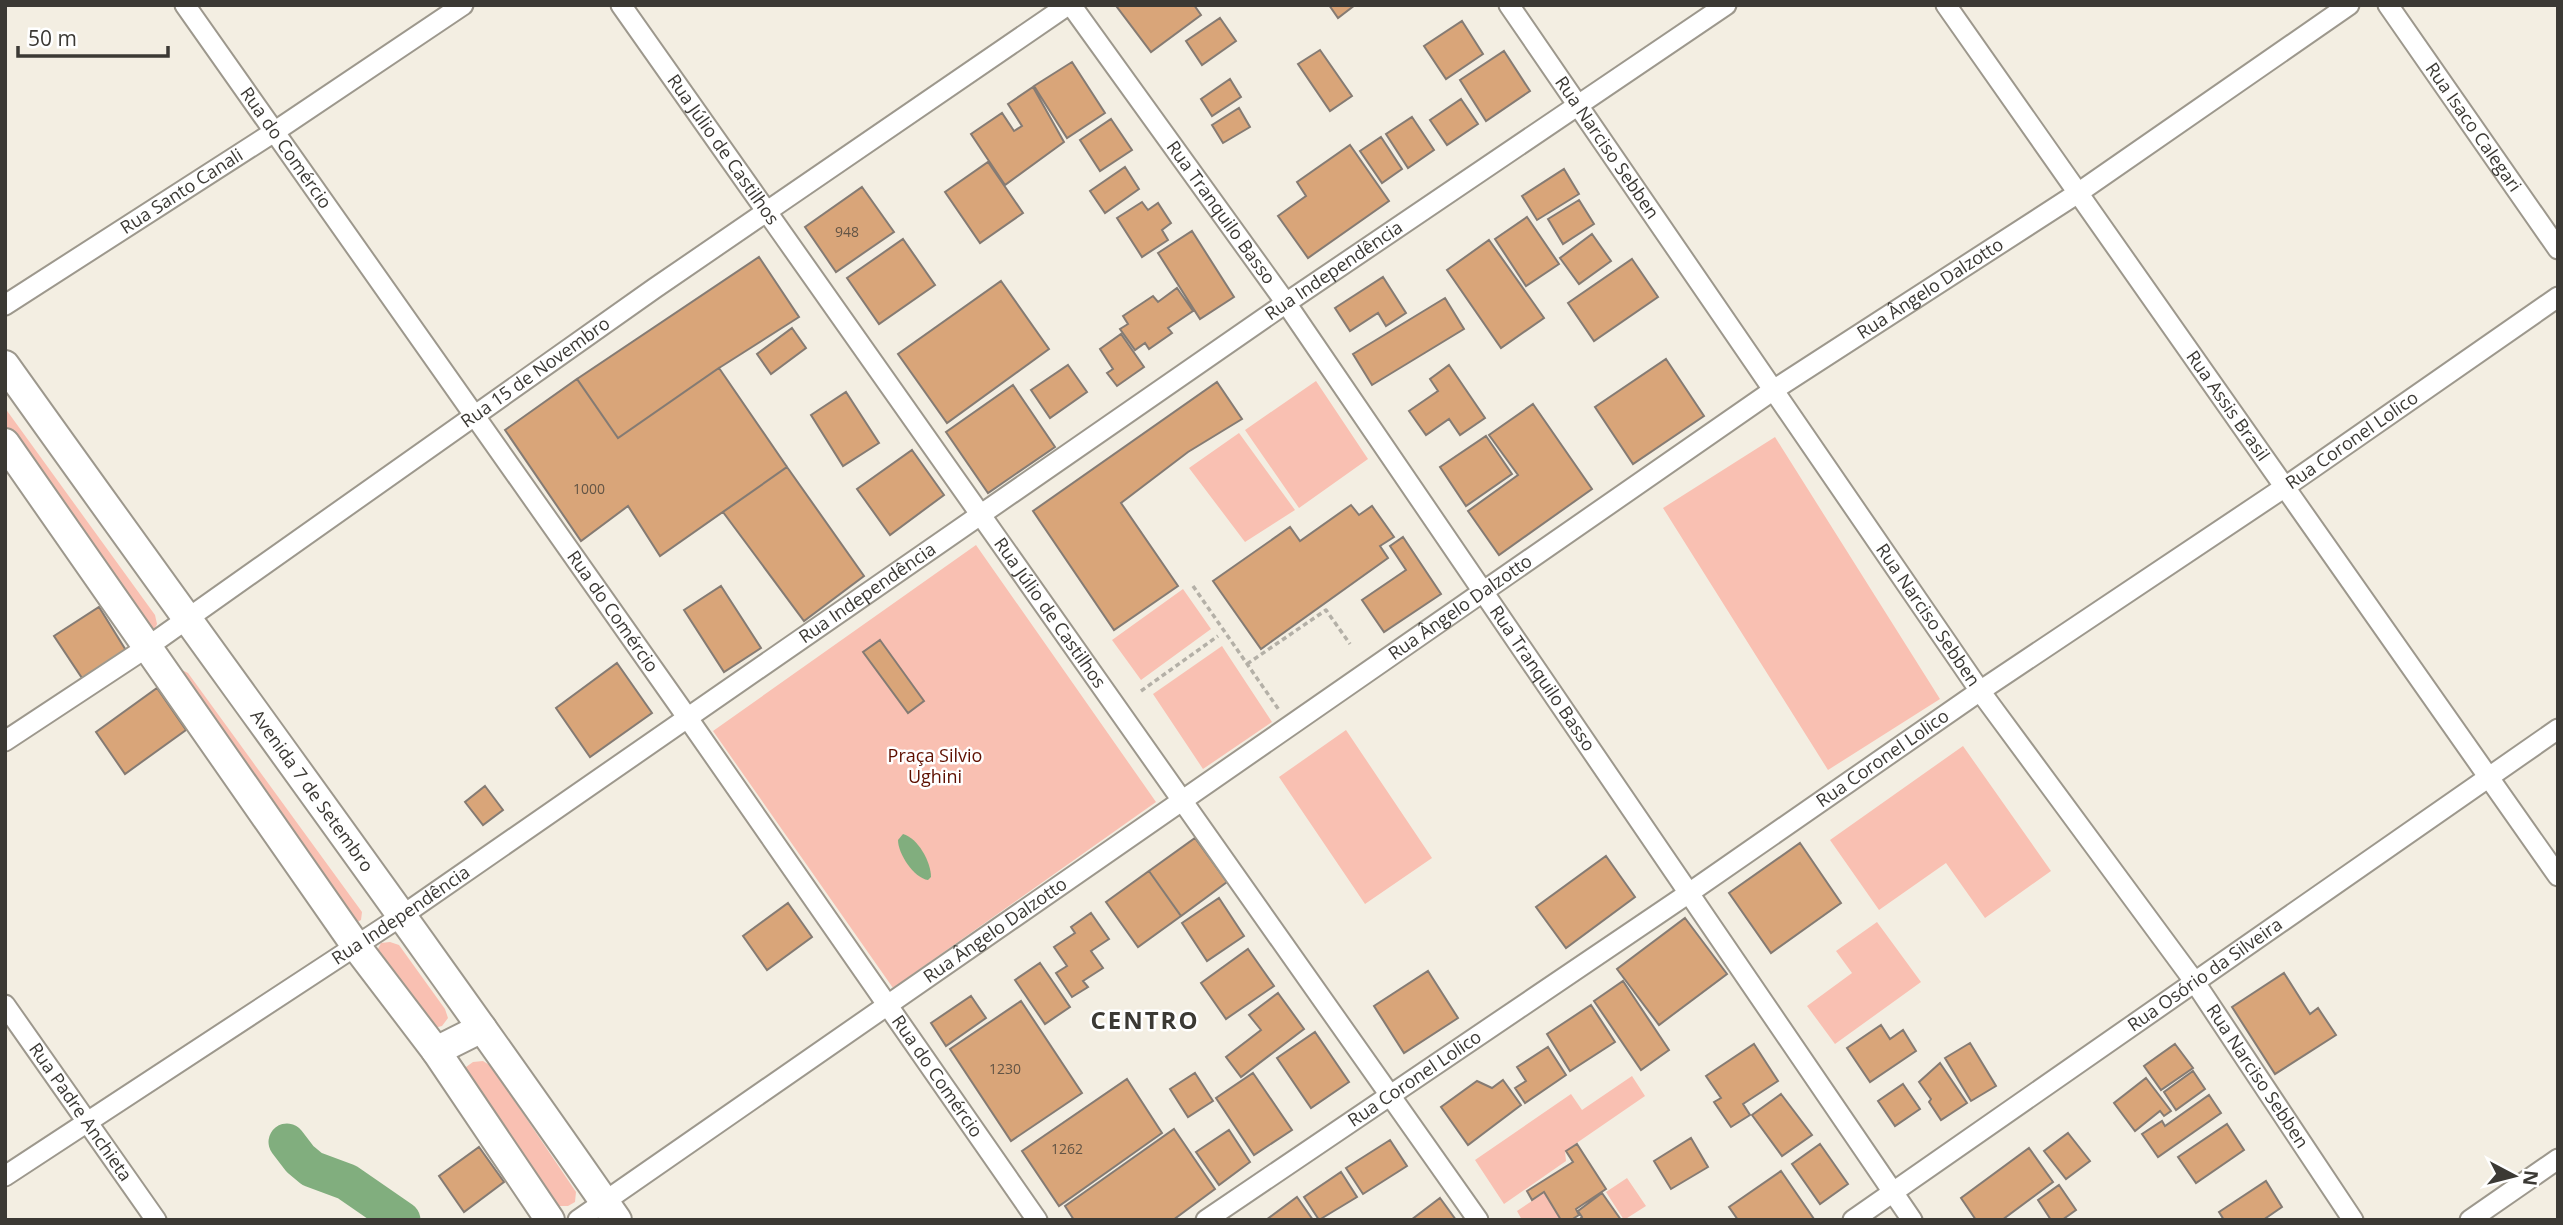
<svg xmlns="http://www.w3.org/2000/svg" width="2563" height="1225" viewBox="0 0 2563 1225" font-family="'Open Sans',sans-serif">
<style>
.green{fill:#f9c0b2}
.water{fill:#81ae7e}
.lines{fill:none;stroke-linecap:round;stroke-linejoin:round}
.river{stroke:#81ae7e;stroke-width:37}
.building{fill:#d9a579;stroke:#857b73;stroke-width:2}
.street-casing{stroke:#9d988d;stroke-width:23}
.secondary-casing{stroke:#9d988d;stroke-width:32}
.path{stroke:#b4b0a7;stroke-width:3.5;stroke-dasharray:5 3.5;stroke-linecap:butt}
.street{stroke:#fff;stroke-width:19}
.secondary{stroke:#fff;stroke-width:28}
.labels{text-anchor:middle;stroke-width:5;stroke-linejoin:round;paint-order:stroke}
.number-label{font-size:14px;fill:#625445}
.street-label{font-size:18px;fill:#3b3934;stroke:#fff}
.park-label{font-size:18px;fill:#5f1000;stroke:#fff}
.district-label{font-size:24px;font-weight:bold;letter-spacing:2px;fill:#3b3934;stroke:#fff}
</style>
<rect width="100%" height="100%" fill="#f3eee2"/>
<!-- green -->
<path class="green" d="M1316,381l52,78 -69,49 -54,-78z
M5,408l150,207 2,9 -4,8 -148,-180z
M1239,433l56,77 -50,32 -56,-74z
M1775,437l165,262 -112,71 -165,-262z
M976,545l180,257 -263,186 -180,-257z
M1183,589l28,40 -70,51 -29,-40z
M1222,646l50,76 -69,47 -50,-75z
M180,669l8,4 174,239 -1,8 -9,5 -178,-250z
M1346,730l86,128 -67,46 -86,-127z
M1963,746l88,125 -66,47 -39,-55 -67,47 -49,-70z
M1877,922l44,60 -86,62 -28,-38 45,-33 -16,-22z
M390,942l9,3 46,64 3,9 -6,8 -8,2 -57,-77 4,-8z
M483,1061l8,5 85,126 -1,10 -7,4h-11l-92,-130 1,-9 7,-5z
M1632,1076l13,20 -80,55 1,10 -62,43 -29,-44 96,-66 11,16z
M1627,1178l19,28 -22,14 -18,-28z
M1544,1193l17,27h-39l-5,-9z"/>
<!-- water -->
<path class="water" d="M903,834c15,4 28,28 28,43l-3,3c-14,-2 -30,-26 -30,-40z"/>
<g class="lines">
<!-- river -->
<path class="river" d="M287,1142l13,17 12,10 35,13 55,38"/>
</g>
<!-- building -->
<path class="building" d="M1119,5h75l7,10 -50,37 -34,-45z
M1329,5h26l-17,13z
M1220,18l16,23 -34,24 -16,-24z
M1462,21l21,33 -37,25 -22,-33z
M1320,50l32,46 -22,15 -32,-47z
M1504,51l26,40 -44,30 -26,-41z
M1072,62l33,51 -38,25 -33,-52z
M1230,79l11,18 -29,19 -11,-17z
M1033,87l31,55 -59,43 -34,-51 31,-21 12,18 8,-5 -14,-22z
M1461,99l17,25 -31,21 -17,-25z
M1239,108l11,19 -27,16 -11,-18z
M1412,117l22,33 -26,18 -22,-34z
M1111,119l21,31 -32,21 -20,-31z
M1381,137l21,32 -20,14 -22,-32z
M1350,145l39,56 -81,57 -30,-42 28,-20 -9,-14z
M988,162l35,51 -43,30 -35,-51z
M1125,167l14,22 -34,24 -15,-22z
M1564,169l15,25 -42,26 -15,-24z
M862,187l32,45 -58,40 -31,-45z
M1579,200l15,24 -31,20 -15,-25z
M1142,202l6,8 10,-7 13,20 -9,7 6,10 -26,17 -25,-39z
M1527,217l32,47 -33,22 -31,-47z
M1192,231l42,66 -34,22 -42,-66z
M1592,234l19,27 -32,23 -19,-26z
M903,239l32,46 -56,39 -32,-46z
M1489,240l55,78 -43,30 -54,-78z
M759,257l40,60 -80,51 -101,70 -41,-59z
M1632,259l26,38 -64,44 -26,-38z
M1383,277l23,36 -20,13 -8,-13 -28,18 -15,-23z
M1001,281l48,68 -102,74 -49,-69z
M1177,288l16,23 -25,17 4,5 -23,16 -4,-6 -10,7 -15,-21 8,-5 -5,-8 30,-20 5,6z
M1445,298l19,31 -92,56 -19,-31z
M792,328l14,20 -35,26 -14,-20z
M1121,334l23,33 -27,19 -10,-13 6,-4 -13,-20z
M1666,359l38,57 -71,48 -38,-57z
M1068,365l19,27 -37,26 -19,-28z
M1449,365l36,53 -25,17 -11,-16 -23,16 -17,-24 29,-20 -8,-12z
M719,368l68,99 -127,89 -32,-50 -47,35 -76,-111 72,-51 41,59z
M1217,382l25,37 -54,33 -67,51 57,83 -64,44 -81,-119z
M1013,385l42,62 -67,46 -42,-61z
M846,392l33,51 -36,23 -32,-51z
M1533,404l59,85 -93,66 -31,-44 50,-36 -29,-40z
M1486,436l26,38 -46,32 -26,-39z
M912,450l32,45 -54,40 -33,-46z
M787,467l77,109 -60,45 -81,-109z
M1351,505l8,10 13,-9 22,31 -14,9 8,12 -127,91 -48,-68 77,-54 10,14z
M1403,537l38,57 -57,38 -22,-32 44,-30 -16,-24z
M721,586l40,62 -37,24 -40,-62z
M99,607l28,45 -43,29 -30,-45z
M880,640l44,61 -16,12 -45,-61z
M617,663l35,50 -62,44 -34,-49z
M157,688l29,42 -61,44 -29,-42z
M485,786l18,24 -20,15 -18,-23z
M1195,838l32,44 -46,34 -32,-45z
M1800,843l41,60 -70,50 -42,-60z
M1606,856l29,41 -69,51 -30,-41z
M1149,871l32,45 -43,31 -32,-45z
M1219,898l25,38 -37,25 -25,-38z
M788,903l24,34 -45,33 -24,-34z
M1091,913l18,26 -18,12 12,17 -20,13 5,6 -16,10 -16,-24 11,-7 -13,-19 21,-14 -4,-6z
M1685,918l42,56 -68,51 -42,-56z
M1248,949l26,37 -48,33 -25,-36z
M1040,963l30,44 -25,17 -30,-44z
M1428,971l30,47 -54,35 -30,-47z
M2284,973l26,41 8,-6 18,27 -61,39 -43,-67z
M1623,981l46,69 -28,20 -47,-69z
M1278,993l26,36 -63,48 -15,-20 35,-27 -12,-15z
M971,996l15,22 -40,28 -15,-23z
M1021,1001l61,92 -71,48 -61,-92z
M1591,1005l24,37 -45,29 -23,-37z
M1881,1025l9,14 13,-9 13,21 -46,31 -23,-34z
M1315,1032l34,50 -38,26 -34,-50z
M1970,1043l26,43 -25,15 -26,-43z
M1754,1044l24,37 -35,23 7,11 -19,12 -17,-25 7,-4 -15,-22z
M2175,1044l18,24 -32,22 -17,-24z
M1548,1047l18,28 -41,28 -10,-15 11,-7 -9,-14z
M1940,1063l27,40 -26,17 -12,-18 2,-3 -12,-17z
M2193,1071l12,18 -29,21 -12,-18z
M1195,1073l18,28 -25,16 -18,-28z
M1253,1073l39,57 -38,25 -38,-57z
M2146,1078l25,33 -7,5 -4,-5 -25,20 -21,-28z
M1127,1079l35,54 -103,73 -37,-55z
M1503,1080l18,25 -53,40 -27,-38 36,-26 15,7z
M1903,1084l17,25 -25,17 -17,-25z
M1781,1094l31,41 -30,21 -30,-41z
M2209,1095l12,18 -63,44 -16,-23 20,-13 3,5z
M2227,1124l17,26 -48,33 -18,-26z
M1174,1129l41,60 -42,31h-99l-9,-14z
M1229,1130l21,32 -31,23 -23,-33z
M2068,1133l22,28 -24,18 -22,-28z
M1691,1138l17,29 -37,22 -17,-28z
M1390,1140l17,26 -44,28 -17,-26z
M1577,1144l29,45 -30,20 3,6 -8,5h-10l-17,-28 -12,8 -5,-9 46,-29 -7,-11z
M1820,1144l28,40 -28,20 -28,-40z
M479,1147l25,35 -40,30 -25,-36z
M2029,1148l24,34 -51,38h-26l-15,-22z
M1781,1171l33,48 -76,1 -9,-13z
M1341,1172l16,25 -38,23 -15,-23z
M2266,1181l16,26 -19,13h-39l-5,-8z
M2059,1185l17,25 -14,10h-11l-13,-20z
M1602,1193l19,27h-42l3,-3 -4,-6z
M1297,1197l16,23h-47z
M1440,1198l16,22h-45z"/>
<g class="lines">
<defs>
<g id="street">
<path id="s1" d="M185,5l502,712 350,503"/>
<path id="s2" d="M621,5l857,1215"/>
<path id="s3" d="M1071,5l215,298 626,917"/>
<path id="s4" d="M1509,5l471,686 214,290 159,239"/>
<path id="s5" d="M1946,5l612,871"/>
<path id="s6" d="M2388,5l170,244"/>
<path id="s7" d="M5,305l269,-173 189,-127"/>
<path id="s8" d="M5,741l141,-93 509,-360 413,-283"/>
<path id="s9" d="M5,1005l151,215"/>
<path id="s10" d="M5,1176l398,-261 883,-612 440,-298"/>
<path id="s11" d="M578,1220l1197,-831 303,-196 271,-188"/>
<path id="s12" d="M1206,1220l483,-327 291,-202 305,-204 273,-190"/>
<path id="s13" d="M1853,1220l705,-491"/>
<path d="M2470,1220l88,-61"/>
</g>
<g id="secondary">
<path id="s14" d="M5,365c203,285 412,567 612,855"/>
<path d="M5,443l351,503 80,105 114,169"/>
<path d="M436,1051l46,-23"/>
</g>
</defs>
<!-- street casing -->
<use href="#street" class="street-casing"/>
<!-- secondary casing -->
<use href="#secondary" class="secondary-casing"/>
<!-- path -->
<path class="path" d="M1193,586l86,124
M1247,664l79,-54 24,34
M1141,691l77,-55"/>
<!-- street -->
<use href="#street" class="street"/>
<!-- secondary -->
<use href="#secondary" class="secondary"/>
</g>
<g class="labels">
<!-- number labels -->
<g class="number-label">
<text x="847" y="237">948</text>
<text x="589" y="494">1000</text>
<text x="1005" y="1074">1230</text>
<text x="1067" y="1154">1262</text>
</g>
<!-- street labels -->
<g class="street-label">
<text dy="6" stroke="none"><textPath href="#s6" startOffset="149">Rua Isaco Calegari</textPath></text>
<text dy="6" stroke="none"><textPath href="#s4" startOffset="173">Rua Narciso Sebben</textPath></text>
<text dy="6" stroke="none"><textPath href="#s1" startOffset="175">Rua do Comércio</textPath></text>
<text dy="6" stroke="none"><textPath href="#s2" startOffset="177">Rua Júlio de Castilhos</textPath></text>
<text dy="6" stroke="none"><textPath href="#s7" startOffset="210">Rua Santo Canali</textPath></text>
<text dy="6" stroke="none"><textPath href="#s3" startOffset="256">Rua Tranquilo Basso</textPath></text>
<text dy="6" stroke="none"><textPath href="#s10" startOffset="1608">Rua Independência</textPath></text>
<text dy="6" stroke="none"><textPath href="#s11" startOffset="1642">Rua Ângelo Dalzotto</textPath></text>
<text dy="6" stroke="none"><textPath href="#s8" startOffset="646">Rua 15 de Novembro</textPath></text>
<text dy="6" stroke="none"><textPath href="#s5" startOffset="490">Rua Assis Brasil</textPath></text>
<text dy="6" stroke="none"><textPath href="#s12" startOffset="1386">Rua Coronel Lolico</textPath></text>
<text dy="6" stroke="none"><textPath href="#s10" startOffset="1041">Rua Independência</textPath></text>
<text dy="6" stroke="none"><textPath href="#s11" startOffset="1074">Rua Ângelo Dalzotto</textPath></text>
<text dy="6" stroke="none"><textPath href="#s1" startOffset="742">Rua do Comércio</textPath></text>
<text dy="6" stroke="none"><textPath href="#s2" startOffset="744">Rua Júlio de Castilhos</textPath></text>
<text dy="6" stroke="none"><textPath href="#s4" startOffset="740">Rua Narciso Sebben</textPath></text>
<text dy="6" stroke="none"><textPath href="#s3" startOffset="822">Rua Tranquilo Basso</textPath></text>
<text dy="6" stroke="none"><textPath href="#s12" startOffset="819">Rua Coronel Lolico</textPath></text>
<text dy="6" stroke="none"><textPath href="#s14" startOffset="525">Avenida 7 de Setembro</textPath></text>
<text dy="6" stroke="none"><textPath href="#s10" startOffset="474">Rua Independência</textPath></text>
<text dy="6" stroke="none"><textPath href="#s11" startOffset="508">Rua Ângelo Dalzotto</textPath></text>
<text dy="6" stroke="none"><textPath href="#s13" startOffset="429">Rua Osório da Silveira</textPath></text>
<text dy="6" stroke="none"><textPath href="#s1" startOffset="1309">Rua do Comércio</textPath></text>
<text dy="6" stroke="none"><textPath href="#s4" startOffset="1307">Rua Narciso Sebben</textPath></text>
<text dy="6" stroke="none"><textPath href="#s12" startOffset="252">Rua Coronel Lolico</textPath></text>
<text dy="6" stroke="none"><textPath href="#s9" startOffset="131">Rua Padre Anchieta</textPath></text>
</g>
<!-- park labels -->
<g class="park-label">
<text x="935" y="762">Praça Silvio<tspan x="935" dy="21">Ughini</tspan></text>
</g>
<!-- district labels -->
<g class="district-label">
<text x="1145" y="1029">CENTRO</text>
</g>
</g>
<!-- border -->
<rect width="2563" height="1225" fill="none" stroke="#3b3934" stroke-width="14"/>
<!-- north arrow -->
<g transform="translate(2514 1176) rotate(97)" stroke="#ffffff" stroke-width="5" paint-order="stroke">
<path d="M0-5L12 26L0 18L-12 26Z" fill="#3b3934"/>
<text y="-10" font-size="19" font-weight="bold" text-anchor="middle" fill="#3b3934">N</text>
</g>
<!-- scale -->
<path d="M18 46v10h150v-10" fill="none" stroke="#3b3934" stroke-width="3.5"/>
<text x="28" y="46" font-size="21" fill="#3b3934" stroke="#ffffff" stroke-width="5" paint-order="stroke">50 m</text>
</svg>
